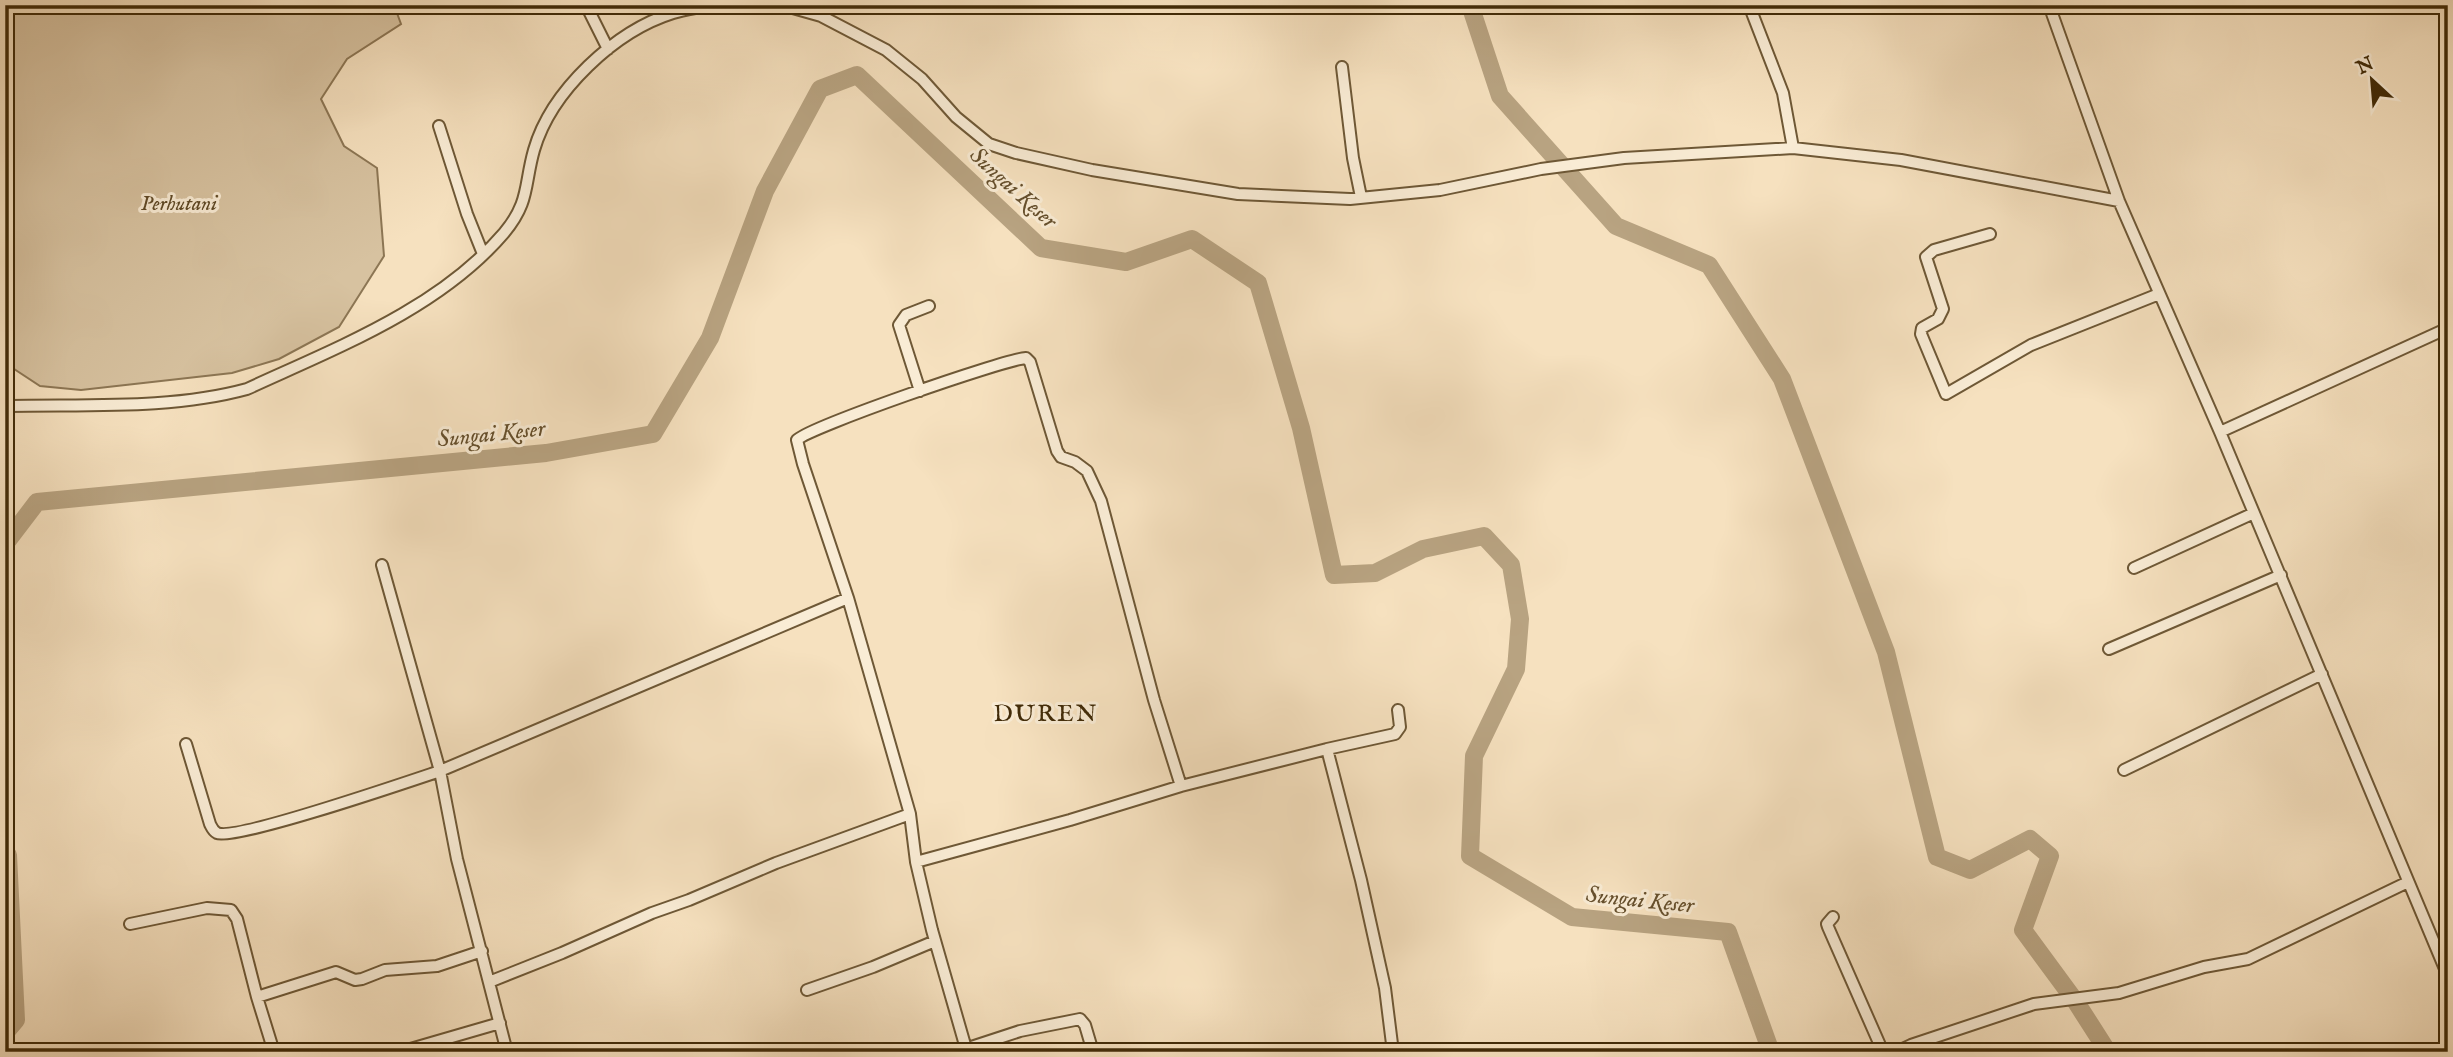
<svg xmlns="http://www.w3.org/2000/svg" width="2453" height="1057" viewBox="0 0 2453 1057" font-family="'IM FELL English',serif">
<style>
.green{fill:#d7c2a0;stroke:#8c7654;stroke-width:2}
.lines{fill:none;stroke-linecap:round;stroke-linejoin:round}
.river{stroke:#b8a381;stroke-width:18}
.minor-casing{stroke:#6e5836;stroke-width:14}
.minor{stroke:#f9ecd5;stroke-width:10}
.labels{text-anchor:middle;stroke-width:6;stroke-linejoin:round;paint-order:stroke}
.park-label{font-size:21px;font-style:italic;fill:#5f4926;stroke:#f9ecd5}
.water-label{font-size:23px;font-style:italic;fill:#654f2c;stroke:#f9ecd5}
.quarter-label{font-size:24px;letter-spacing:2px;fill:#412b08;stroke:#f9ecd5}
</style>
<rect width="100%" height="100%" fill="#f6e1bf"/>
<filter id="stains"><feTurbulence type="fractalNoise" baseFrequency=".00286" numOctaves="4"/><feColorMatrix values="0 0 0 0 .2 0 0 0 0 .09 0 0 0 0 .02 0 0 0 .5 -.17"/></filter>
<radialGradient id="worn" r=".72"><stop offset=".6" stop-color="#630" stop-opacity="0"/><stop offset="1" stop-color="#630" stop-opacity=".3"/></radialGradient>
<!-- green -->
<path class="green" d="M5,5h389l7,19 -54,35 -26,40 23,47 33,22 7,88 -45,71 -60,32 -47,14 -151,17 -41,-4 -35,-23z"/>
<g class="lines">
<!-- river -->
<path class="river" d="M1470,5l30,91 116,130 93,39 73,114 104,273 51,205 33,13 60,-31 20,17 -27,74 53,72 32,50
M5,544l32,-42 509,-49 107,-19 57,-96 55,-147 55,-102 37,-14 184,173 85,14 66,-23 66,44 43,145 33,147 41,-2 48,-24 61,-13 27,29 9,54 -4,50 -42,87 -4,100 102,61 156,15 43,120
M5,852l3,3 8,165 -11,13"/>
<defs>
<path id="minor" d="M586,5l22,44
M782,5l39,11 65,34 36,29 34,38 33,27 27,9 76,17 146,24 112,5 90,-9 101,-21 83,-11 169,-10 108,12 218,41
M1749,5l34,88 10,55
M2049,5l70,196 101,231 228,544
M1342,67l11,91 8,39
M439,126l28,88 16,40
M1990,234l-56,16 -8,7 17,52 -5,10 -16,9 -1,6 25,60 85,-49 128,-51
M920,391l-21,-66 7,-10 23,-9
M5,406c80,-2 165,4 242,-17 89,-41 192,-80 257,-156 26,-31 20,-48 30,-83 17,-59 81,-119 139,-137 12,-4 25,-5 37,-8
M2220,432l228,-104
M2134,568l120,-55
M2109,649l172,-74
M186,744l24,80c2,4 3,7 7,9 18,8 193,-52 223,-62l-58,-206
M1327,749l68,-15 5,-7 -2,-17
M2124,770l198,-96
M916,862l-6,-48 -62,-216 -45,-134 -6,-24c10,-12 205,-80 229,-82l4,4 27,89 4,6 14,5 12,9 14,30 53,199 27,86
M1833,917l-6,7 1,3 55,125
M130,924l77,-16 24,2 6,9 20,78
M489,982l73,-29 90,-40 37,-13 87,-37 134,-49
M807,990l66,-23 62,-26
M274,1052l-17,-55 79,-25 19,8 7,-1 23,-9 52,-4 45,-15
M400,1052l100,-29
M507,1052l-50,-193 -17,-88 408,-173
M956,1052l64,-21 60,-12 5,6 8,27
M967,1052l-35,-122 -16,-68 154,-42 111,-34 146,-37 34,131 24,108 8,64
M1896,1052l15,-7 123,-41 85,-11 85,-26 44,-8 160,-77"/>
</defs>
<!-- minor casing -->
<use href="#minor" class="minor-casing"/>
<!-- minor -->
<use href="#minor" class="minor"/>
</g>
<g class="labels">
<!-- park labels -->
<g class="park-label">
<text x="179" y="210">Perhutani</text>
</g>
<!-- water labels -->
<g class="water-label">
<text transform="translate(1014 187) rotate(42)" y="8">Sungai Keser</text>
<text transform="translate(491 433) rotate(-6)" y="8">Sungai Keser</text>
<text transform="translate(1640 899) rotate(6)" y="8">Sungai Keser</text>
</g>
<!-- quarter labels -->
<g class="quarter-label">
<text x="1046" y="721">DUREN</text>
</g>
</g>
<!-- margin -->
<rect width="2453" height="1057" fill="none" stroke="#f6e1bf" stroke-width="28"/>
<rect x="7" y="7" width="2439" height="1043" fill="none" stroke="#412b08" stroke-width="3.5"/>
<rect x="14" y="14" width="2425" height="1029" fill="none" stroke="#412b08" stroke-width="2"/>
<!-- north arrow -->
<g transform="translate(2372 80) rotate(334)" stroke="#f9ecd5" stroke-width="5" paint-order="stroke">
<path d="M0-5L12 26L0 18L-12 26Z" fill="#412b08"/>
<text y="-10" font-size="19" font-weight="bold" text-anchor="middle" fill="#412b08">N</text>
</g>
<rect width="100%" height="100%" filter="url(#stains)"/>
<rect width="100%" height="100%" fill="url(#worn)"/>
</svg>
